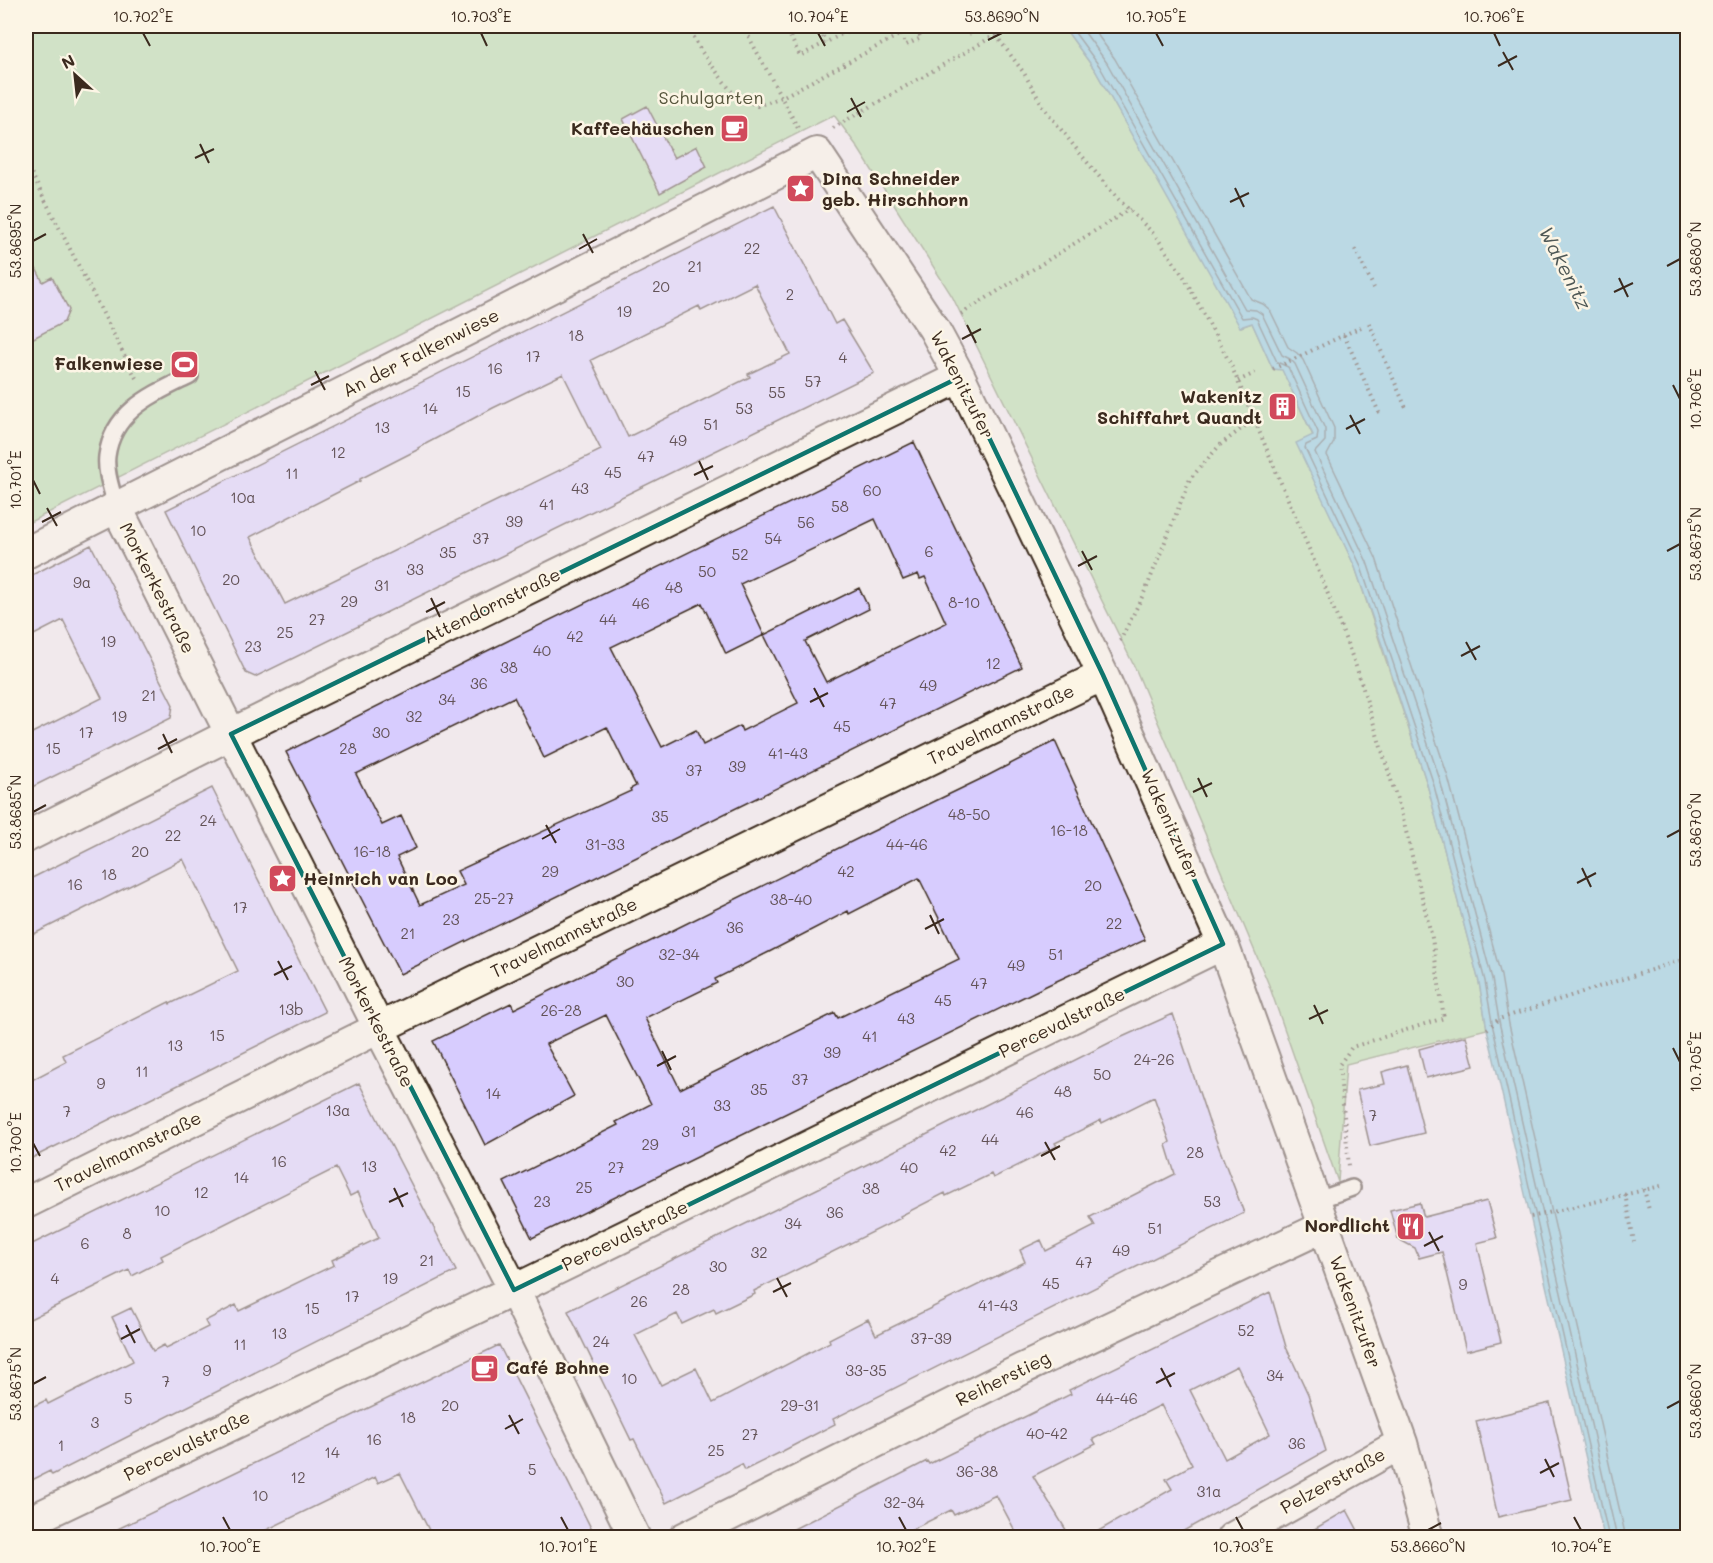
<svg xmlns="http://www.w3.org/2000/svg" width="1713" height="1563" viewBox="0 0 1713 1563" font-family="Mali,sans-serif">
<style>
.green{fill:#acda99;stroke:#74825c;stroke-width:1.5}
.water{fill:#7ac5d9;stroke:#61878e;stroke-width:1.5}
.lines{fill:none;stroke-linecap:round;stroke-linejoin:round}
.shore{stroke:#546869;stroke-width:1.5}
.building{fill:#d7ccfe;stroke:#3b2a1e;stroke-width:1.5;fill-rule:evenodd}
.lane-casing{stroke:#3b2a1e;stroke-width:20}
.street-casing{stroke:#3b2a1e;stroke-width:34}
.path{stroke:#3b2a1e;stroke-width:4;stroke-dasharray:1.5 4.5;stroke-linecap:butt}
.lane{stroke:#fcf5e5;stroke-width:15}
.street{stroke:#fcf5e5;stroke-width:30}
.marked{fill:none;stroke:#0f766e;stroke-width:4.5;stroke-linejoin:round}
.ticks{fill:none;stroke:#3b2a1e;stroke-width:2}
.labels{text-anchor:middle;stroke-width:5;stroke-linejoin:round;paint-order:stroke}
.number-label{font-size:15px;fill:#625256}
.park-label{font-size:18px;fill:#57563d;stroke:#fcf5e5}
.poi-label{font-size:18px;font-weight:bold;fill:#3b2a1e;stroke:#fcf5e5;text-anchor:end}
.street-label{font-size:18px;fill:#3b2a1e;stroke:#fcf5e5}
.water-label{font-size:20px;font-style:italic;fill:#4e5856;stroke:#fcf5e5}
.neatline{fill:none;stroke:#3b2a1e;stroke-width:2}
.ticks-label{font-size:15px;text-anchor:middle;fill:#3b2a1e}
</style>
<rect width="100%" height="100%" fill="#f1e9ec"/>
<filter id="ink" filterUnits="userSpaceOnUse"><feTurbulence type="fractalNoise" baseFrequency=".0167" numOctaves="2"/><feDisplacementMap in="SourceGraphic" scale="12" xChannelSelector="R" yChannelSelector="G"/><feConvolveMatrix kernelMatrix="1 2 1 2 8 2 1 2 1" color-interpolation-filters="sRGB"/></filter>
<g filter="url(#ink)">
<!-- green -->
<path class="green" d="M26,26h936l8,9 7,-9h86l32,44 146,257 11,-4 21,46h9l31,67 -16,7 58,124 72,217 52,198 8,47 -141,35 -8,118 -69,-197 -133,-315 -184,-374 -96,-151 -22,-30 -808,409z"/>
<!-- water -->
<path class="water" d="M1063,26h624v1511h-83l-117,-508 -8,-47 -52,-198 -45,-139 -27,-78 -59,-124 17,-8 -31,-65 -9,-1 -21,-46 -12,4 -145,-257z"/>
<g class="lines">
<!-- shore -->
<path class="shore" d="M1070,26l30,41 142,251 10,-1 5,2 20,43 11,5 30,65 -1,8 -11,5 -1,3 55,116 73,218 52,199 8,47 116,510
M1080,26l27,37 138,246 11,1 6,4 20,41 8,4 5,5 30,65v12l-10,11 52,110 73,218 52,199 8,47 117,512
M1091,26l24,33 136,240 12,5 7,6 18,37 9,6 6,7 31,68v14l-7,13 49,103 72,219 53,199 8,48 117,514"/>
</g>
<!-- building -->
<path class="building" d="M647,106l27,52 23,-12 10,21 -47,26 -37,-74z
M774,206l61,118 7,-4 32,53 -619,304 -9,-4 -80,-163zM755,284l35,70 -42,20 2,3 -122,60 -37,-77 108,-54 2,5zM563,374l38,76 -316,154 -35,-67 110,-56v-2l59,-30 -1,-1 75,-40z
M26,249l17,33 9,-5 17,33 -5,12 -38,20z
M914,442l108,225 -622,307 -114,-222 197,-99zM875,519l28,61 15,-6 2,5 5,-2 21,46 -120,59 -21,-41 64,-32 -10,-21 -95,47 -24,-51zM702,603l24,51 38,-19 34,68 -56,28 -2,-5 -37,19 -7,-15 -34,17 -51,-100zM514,697l30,61 63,-31 29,59 -6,3 1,2 -174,80 7,14 -44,20 -23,-48 19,-9 -15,-32 -19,9 -26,-51z
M91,545l82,160 -2,13 -145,72v-54l76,-38 -39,-78 -37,19v-61z
M1055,741l90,199 -97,45 -516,253 -28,-56 114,-57 -2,-3 35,-18 -45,-89 -60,29 28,52 -89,49 -52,-104 78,-38 3,6 349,-173 124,-60zM919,878l40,81 -121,59 -3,-5 -155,76 -35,-71 72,-35 -2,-4 54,-27 79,-41 1,3z
M212,788l113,224 -299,149v-78l40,-21 -3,-7 106,-53 1,2 68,-33 -55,-112 -157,79v-57z
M1173,1014l35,105 36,94 -411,206 2,5 -54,28 -36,18 -3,-6 -76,39 -32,-64 -3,1 -63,-129 312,-153 231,-116zM1154,1097l16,45 -4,3 9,29 -85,43 5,9 -49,25 -5,-11 -21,10 5,12 -149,73 -8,-16 -39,20 1,3 -117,61 -17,-35 -35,17 -26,-50 42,-21 5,10 32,-15 2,4 39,-19 -1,-3 147,-73 -1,-2 45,-23 1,3 45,-22 2,4 64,-32 -2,-3 46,-23 1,3z
M1466,1036l8,30 -48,12 -7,-29z
M1407,1065l17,68 -54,13 -13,-56 28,-6 -3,-12z
M359,1083l97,188 -404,204 -2,-4 -24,12v-73l20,-10 2,4 85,-43 -21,-44 19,-9 22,43 11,-6 2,3 42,-21 -3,-6 31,-16 3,6 95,-46 -2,-5 47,-22 -21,-46 -8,4 -14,-28 -175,88 2,4 -31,16 -3,-6 -103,51v-74z
M1487,1201l10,37 -20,5 24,99 -35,9 -24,-99 -23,6 -4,-10 -17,-9 -8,-29 30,-7 4,14z
M1270,1292l16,55 22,47 18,57 -155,87h-85l86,-49 -6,-10 26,-14 -31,-60 -68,34 3,5 -63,32 38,62h-52l-23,-43 -42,20 -3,-5 -56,28h-119l151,-77 2,3 142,-70 -2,-4zM1237,1366l33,68 -45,25 -35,-69z
M499,1345l97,193h-163l-33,-65 -22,10 -3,-6 -125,61h-151z
M1550,1403l22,97 -74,17 -22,-96z
M1347,1510l15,28h-63z"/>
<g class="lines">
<defs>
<path id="lane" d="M116,506c-4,-16 -11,-34 -9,-50 6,-46 47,-62 83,-80
M1315,1201l37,-13"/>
<path id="street" d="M116,506l263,522 135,262 121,248
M26,553l791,-400 117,176 26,48 143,298 120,269 179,499 26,95
M26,837l205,-103 729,-357
M26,1203l353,-175 724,-353
M26,1523l488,-233 709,-346
M684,1538l340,-170 301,-142
M1232,1538l170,-95"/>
</defs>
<!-- lane casing -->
<use href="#lane" class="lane-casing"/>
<!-- street casing -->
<use href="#street" class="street-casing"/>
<!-- path -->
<path class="path" d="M688,26l13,25 30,40 26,15 25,-9 119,-63
M743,26l56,104
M785,26l15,30 57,-30
M817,26l9,16
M900,26l-3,1 9,18 15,-7 -6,-12
M989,26l35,47 20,35 34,43 38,46 39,38 29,42 47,88 93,219 33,85 46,150 29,119 12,80 -92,29 -13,18 10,101
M26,31l11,-5
M833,128l164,-94
M26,163l110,215
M1355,249l19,39
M961,314l169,-105
M1369,323l37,85
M1344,335l37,82
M1273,369l90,-43
M1238,381l17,-8
M1120,641l27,-54 43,-108 30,-34 33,-25
M1487,1029l12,-10 189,-61
M1644,1189l5,21
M1625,1194l9,48
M1531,1217l130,-31"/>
<!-- lane -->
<use href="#lane" class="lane"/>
<!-- street -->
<use href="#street" class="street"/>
</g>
</g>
<!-- marked area -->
<path d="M0 0H1713V1563H0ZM960,377l143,298 120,269 -709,346 -283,-556z" fill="#f1e9ec" fill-opacity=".55" fill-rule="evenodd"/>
<path class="marked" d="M960,377l143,298 120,269 -709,346 -283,-556z"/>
<!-- ticks -->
<path class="ticks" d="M143,33l7,13M481,33l6,13M818,33l7,13M1156,33l7,13M1494,33l6,13M988,40l14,-7M1503,52l10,18M1498,66l19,-10M851,98l10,19M847,112l18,-10M200,144l9,19M195,158l19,-9M1235,188l9,19M1230,202l19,-9M583,234l10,19M33,241l13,-7M579,249l18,-10M1667,266l13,-7M1619,278l9,19M1614,292l19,-9M967,325l9,18M962,339l19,-10M315,371l10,19M311,385l18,-9M1673,385l7,14M1350,415l10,19M1346,429l19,-10M699,461l9,19M694,475l19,-9M33,480l7,14M47,508l10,18M42,522l19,-10M1082,551l10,19M1667,551l13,-7M1078,566l19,-10M431,598l9,19M426,612l19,-10M1466,642l10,18M1461,656l19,-10M814,688l10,19M810,702l18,-9M163,734l9,19M158,749l19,-10M1198,778l9,19M1193,792l19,-9M33,812l13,-7M546,825l10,18M1667,837l13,-7M542,839l18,-10M1582,868l9,19M1577,883l19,-10M930,915l9,19M925,929l19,-10M278,961l10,19M274,975l18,-9M1314,1005l9,19M1309,1019l19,-9M1673,1048l7,14M662,1051l9,19M657,1066l19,-10M1045,1142l10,18M33,1143l7,13M1041,1156l19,-10M394,1188l9,19M389,1202l19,-9M1429,1232l10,19M1424,1246l19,-10M777,1278l10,19M773,1292l18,-9M126,1325l9,18M121,1339l19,-10M1161,1368l10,19M1156,1383l19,-10M33,1384l13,-7M1667,1408l13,-7M509,1415l10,19M505,1429l18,-10M1545,1459l9,18M1540,1473l19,-10M223,1517l7,13M561,1517l7,13M899,1517l7,13M1236,1517l7,13M1574,1517l7,13M1428,1530l13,-7"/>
<!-- icons -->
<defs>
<symbol id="cafe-square" viewBox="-11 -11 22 22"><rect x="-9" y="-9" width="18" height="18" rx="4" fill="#d1495b" stroke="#fcf5e5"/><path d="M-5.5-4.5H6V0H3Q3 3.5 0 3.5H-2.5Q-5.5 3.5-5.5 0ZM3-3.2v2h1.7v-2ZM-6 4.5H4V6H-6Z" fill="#fff"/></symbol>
<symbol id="sight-square" viewBox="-11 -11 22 22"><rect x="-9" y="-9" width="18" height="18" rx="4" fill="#d1495b" stroke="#fcf5e5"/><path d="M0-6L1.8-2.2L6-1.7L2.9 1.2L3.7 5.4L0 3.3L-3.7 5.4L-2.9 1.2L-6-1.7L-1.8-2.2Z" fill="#fff"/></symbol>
<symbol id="stadium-square" viewBox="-11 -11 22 22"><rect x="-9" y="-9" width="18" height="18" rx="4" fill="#d1495b" stroke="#fcf5e5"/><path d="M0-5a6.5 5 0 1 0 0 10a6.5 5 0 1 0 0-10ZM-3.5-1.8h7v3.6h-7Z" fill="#fff"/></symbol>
<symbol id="building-square" viewBox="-11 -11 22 22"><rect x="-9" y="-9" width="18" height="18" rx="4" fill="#d1495b" stroke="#fcf5e5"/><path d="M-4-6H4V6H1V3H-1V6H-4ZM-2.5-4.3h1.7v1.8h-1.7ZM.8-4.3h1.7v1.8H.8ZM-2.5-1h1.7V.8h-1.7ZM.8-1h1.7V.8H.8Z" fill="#fff"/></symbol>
<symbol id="restaurant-square" viewBox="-11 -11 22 22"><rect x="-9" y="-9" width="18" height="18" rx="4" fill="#d1495b" stroke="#fcf5e5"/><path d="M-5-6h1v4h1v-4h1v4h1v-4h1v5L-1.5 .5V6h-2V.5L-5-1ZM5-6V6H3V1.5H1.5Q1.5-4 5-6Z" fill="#fff"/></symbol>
</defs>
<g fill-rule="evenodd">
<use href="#cafe-square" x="718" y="112" width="33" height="33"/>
<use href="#sight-square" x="784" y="172" width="33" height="33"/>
<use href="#stadium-square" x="168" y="348" width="33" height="33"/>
<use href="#building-square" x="1266" y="390" width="33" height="33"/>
<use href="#sight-square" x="266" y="862" width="33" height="33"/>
<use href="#restaurant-square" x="1394" y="1210" width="33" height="33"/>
<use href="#cafe-square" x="468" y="1352" width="33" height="33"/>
</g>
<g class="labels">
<!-- number labels -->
<g class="number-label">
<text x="752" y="254">22</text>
<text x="695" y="272">21</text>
<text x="661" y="292">20</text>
<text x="790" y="300">2</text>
<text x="624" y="317">19</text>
<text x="576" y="341">18</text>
<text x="533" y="362">17</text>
<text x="843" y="363">4</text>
<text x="495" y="374">16</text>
<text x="813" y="387">57</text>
<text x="463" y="397">15</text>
<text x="777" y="398">55</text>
<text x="430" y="414">14</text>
<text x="744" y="414">53</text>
<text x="711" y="430">51</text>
<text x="382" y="433">13</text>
<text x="678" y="446">49</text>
<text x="338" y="458">12</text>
<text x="646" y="462">47</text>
<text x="613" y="478">45</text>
<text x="292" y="479">11</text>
<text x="580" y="494">43</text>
<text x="872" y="496">60</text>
<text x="243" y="503">10a</text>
<text x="547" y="510">41</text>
<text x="840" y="512">58</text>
<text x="514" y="527">39</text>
<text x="806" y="528">56</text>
<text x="198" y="536">10</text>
<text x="481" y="544">37</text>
<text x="773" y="544">54</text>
<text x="929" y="557">6</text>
<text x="448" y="558">35</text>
<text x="740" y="560">52</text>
<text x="415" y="575">33</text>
<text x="707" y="577">50</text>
<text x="231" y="585">20</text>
<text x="82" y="588">9a</text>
<text x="382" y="591">31</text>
<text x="674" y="593">48</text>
<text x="349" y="607">29</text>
<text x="964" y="608">8-10</text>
<text x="641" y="609">46</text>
<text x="317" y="625">27</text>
<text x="608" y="625">44</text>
<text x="285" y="638">25</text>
<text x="575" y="642">42</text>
<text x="108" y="647">19</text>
<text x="253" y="652">23</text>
<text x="542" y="656">40</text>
<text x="993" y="669">12</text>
<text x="509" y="673">38</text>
<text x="479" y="689">36</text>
<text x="928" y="691">49</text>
<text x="149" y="701">21</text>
<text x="447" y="705">34</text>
<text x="888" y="709">47</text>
<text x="119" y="722">19</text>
<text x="414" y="722">32</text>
<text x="842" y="732">45</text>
<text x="86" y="738">17</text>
<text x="381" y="738">30</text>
<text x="53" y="754">15</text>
<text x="348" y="754">28</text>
<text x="788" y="759">41-43</text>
<text x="737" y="772">39</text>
<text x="694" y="776">37</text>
<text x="969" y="820">48-50</text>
<text x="660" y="822">35</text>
<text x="208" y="826">24</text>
<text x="1069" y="836">16-18</text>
<text x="173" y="841">22</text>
<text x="605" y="850">31-33</text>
<text x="907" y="850">44-46</text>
<text x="140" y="857">20</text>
<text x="372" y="857">16-18</text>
<text x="550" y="877">29</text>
<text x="846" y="877">42</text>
<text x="109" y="880">18</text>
<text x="75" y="890">16</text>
<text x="1093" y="891">20</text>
<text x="494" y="904">25-27</text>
<text x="791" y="905">38-40</text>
<text x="240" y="913">17</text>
<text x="451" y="925">23</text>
<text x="1114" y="929">22</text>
<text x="735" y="933">36</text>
<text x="408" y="939">21</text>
<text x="679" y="960">32-34</text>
<text x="1056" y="960">51</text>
<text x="1016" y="971">49</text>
<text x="625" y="987">30</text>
<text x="979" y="989">47</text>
<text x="943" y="1006">45</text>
<text x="291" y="1015">13b</text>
<text x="561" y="1016">26-28</text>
<text x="906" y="1024">43</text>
<text x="217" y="1041">15</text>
<text x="870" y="1042">41</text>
<text x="175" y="1051">13</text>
<text x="832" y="1058">39</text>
<text x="1154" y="1065">24-26</text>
<text x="142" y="1077">11</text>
<text x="1102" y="1080">50</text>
<text x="800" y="1085">37</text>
<text x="101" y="1089">9</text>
<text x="759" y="1095">35</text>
<text x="1063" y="1097">48</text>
<text x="493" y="1099">14</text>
<text x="722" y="1111">33</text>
<text x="338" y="1116">13a</text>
<text x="67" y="1117">7</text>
<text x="1025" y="1118">46</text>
<text x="1373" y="1121">7</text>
<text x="689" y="1137">31</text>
<text x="990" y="1145">44</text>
<text x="650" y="1150">29</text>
<text x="948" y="1156">42</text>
<text x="1195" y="1158">28</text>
<text x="279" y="1167">16</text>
<text x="369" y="1172">13</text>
<text x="616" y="1173">27</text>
<text x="909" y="1173">40</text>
<text x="241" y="1183">14</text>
<text x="584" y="1193">25</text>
<text x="871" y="1194">38</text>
<text x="201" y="1198">12</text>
<text x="542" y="1207">23</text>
<text x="1212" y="1207">53</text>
<text x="162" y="1216">10</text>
<text x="835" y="1218">36</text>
<text x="793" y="1229">34</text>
<text x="1155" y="1234">51</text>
<text x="127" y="1239">8</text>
<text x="85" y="1249">6</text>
<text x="1121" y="1256">49</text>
<text x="759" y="1258">32</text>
<text x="427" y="1266">21</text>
<text x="1084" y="1268">47</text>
<text x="718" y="1272">30</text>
<text x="55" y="1284">4</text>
<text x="390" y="1284">19</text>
<text x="1051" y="1289">45</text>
<text x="1463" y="1290">9</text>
<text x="681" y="1295">28</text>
<text x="352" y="1302">17</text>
<text x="639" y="1307">26</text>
<text x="998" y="1311">41-43</text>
<text x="312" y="1314">15</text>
<text x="1246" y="1336">52</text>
<text x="279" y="1339">13</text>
<text x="931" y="1344">37-39</text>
<text x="601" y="1347">24</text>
<text x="240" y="1350">11</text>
<text x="207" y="1376">9</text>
<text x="866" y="1376">33-35</text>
<text x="1275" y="1381">34</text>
<text x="629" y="1384">10</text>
<text x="166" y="1387">7</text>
<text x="128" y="1404">5</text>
<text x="1117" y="1404">44-46</text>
<text x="450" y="1411">20</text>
<text x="800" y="1411">29-31</text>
<text x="408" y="1423">18</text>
<text x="95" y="1428">3</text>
<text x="1047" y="1439">40-42</text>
<text x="750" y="1440">27</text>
<text x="374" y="1445">16</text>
<text x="1297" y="1449">36</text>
<text x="61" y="1451">1</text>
<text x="716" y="1456">25</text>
<text x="332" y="1458">14</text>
<text x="532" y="1475">5</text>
<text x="977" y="1477">36-38</text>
<text x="298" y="1483">12</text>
<text x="1209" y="1497">31a</text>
<text x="260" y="1501">10</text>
<text x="904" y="1508">32-34</text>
</g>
<!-- park labels -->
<g class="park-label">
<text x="711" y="104">Schulgarten</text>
</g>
<!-- poi labels -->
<g class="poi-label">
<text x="714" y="135">Kaffeehäuschen</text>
<text x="822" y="185" text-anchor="start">Dina Schneider<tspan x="822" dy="21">geb. Hirschhorn</tspan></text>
<text x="163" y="370">Falkenwiese</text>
<text x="1262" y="403">Wakenitz<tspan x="1262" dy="21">Schiffahrt Quandt</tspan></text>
<text x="303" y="885" text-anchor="start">Heinrich van Loo</text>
<text x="1390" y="1232">Nordlicht</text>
<text x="506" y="1374" text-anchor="start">Café Bohne</text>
</g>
<!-- street labels -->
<g class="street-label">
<text transform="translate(421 353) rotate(-27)" y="6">An der Falkenwiese</text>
<text transform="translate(962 385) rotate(63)" y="6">Wakenitzufer</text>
<text transform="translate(157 588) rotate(63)" y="6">Morkerkestraße</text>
<text transform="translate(492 606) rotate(-26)" y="6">Attendornstraße</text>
<text transform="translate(1001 725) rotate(-26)" y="6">Travelmannstraße</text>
<text transform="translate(1170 824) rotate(66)" y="6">Wakenitzufer</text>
<text transform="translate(564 938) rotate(-26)" y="6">Travelmannstraße</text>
<text transform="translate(376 1022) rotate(63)" y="6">Morkerkestraße</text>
<text transform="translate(1062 1023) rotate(-26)" y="6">Percevalstraße</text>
<text transform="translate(128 1152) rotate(-26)" y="6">Travelmannstraße</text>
<text transform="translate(625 1236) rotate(-26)" y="6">Percevalstraße</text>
<text transform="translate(1355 1312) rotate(70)" y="6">Wakenitzufer</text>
<text transform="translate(1003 1379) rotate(-26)" y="6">Reiherstieg</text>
<text transform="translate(187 1446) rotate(-26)" y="6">Percevalstraße</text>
<text transform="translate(1333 1481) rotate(-29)" y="6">Pelzerstraße</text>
</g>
<!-- water labels -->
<g class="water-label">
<text transform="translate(1565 268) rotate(63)" y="7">Wakenitz</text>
</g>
</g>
<!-- margin -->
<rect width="1713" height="1563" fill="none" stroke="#fcf5e5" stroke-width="66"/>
<!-- north arrow -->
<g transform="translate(75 75) rotate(333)" stroke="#fcf5e5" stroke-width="4.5" paint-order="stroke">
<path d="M0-4.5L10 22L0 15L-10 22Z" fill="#3b2a1e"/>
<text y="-9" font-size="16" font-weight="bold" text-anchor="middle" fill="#3b2a1e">N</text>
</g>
<rect x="33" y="33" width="1647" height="1497" class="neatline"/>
<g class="ticks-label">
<text x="143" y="22">10.702°E</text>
<text x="481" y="22">10.703°E</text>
<text x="818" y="22">10.704°E</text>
<text x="1002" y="22">53.8690°N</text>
<text x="1156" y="22">10.705°E</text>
<text x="1494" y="22">10.706°E</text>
<text transform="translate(16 241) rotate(-90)" y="5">53.8695°N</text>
<text transform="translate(1696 259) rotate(-90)" y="5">53.8680°N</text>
<text transform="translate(1696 399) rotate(-90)" y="5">10.706°E</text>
<text transform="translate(16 480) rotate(-90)" y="5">10.701°E</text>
<text transform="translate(1696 544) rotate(-90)" y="5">53.8675°N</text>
<text transform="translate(16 812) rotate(-90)" y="5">53.8685°N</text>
<text transform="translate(1696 830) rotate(-90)" y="5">53.8670°N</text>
<text transform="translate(1696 1062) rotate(-90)" y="5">10.705°E</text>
<text transform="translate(16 1143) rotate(-90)" y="5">10.700°E</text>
<text transform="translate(16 1384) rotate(-90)" y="5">53.8675°N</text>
<text transform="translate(1696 1401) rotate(-90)" y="5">53.8660°N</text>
<text x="230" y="1552">10.700°E</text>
<text x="568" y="1552">10.701°E</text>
<text x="906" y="1552">10.702°E</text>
<text x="1243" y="1552">10.703°E</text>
<text x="1428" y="1552">53.8660°N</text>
<text x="1581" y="1552">10.704°E</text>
</g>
</svg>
